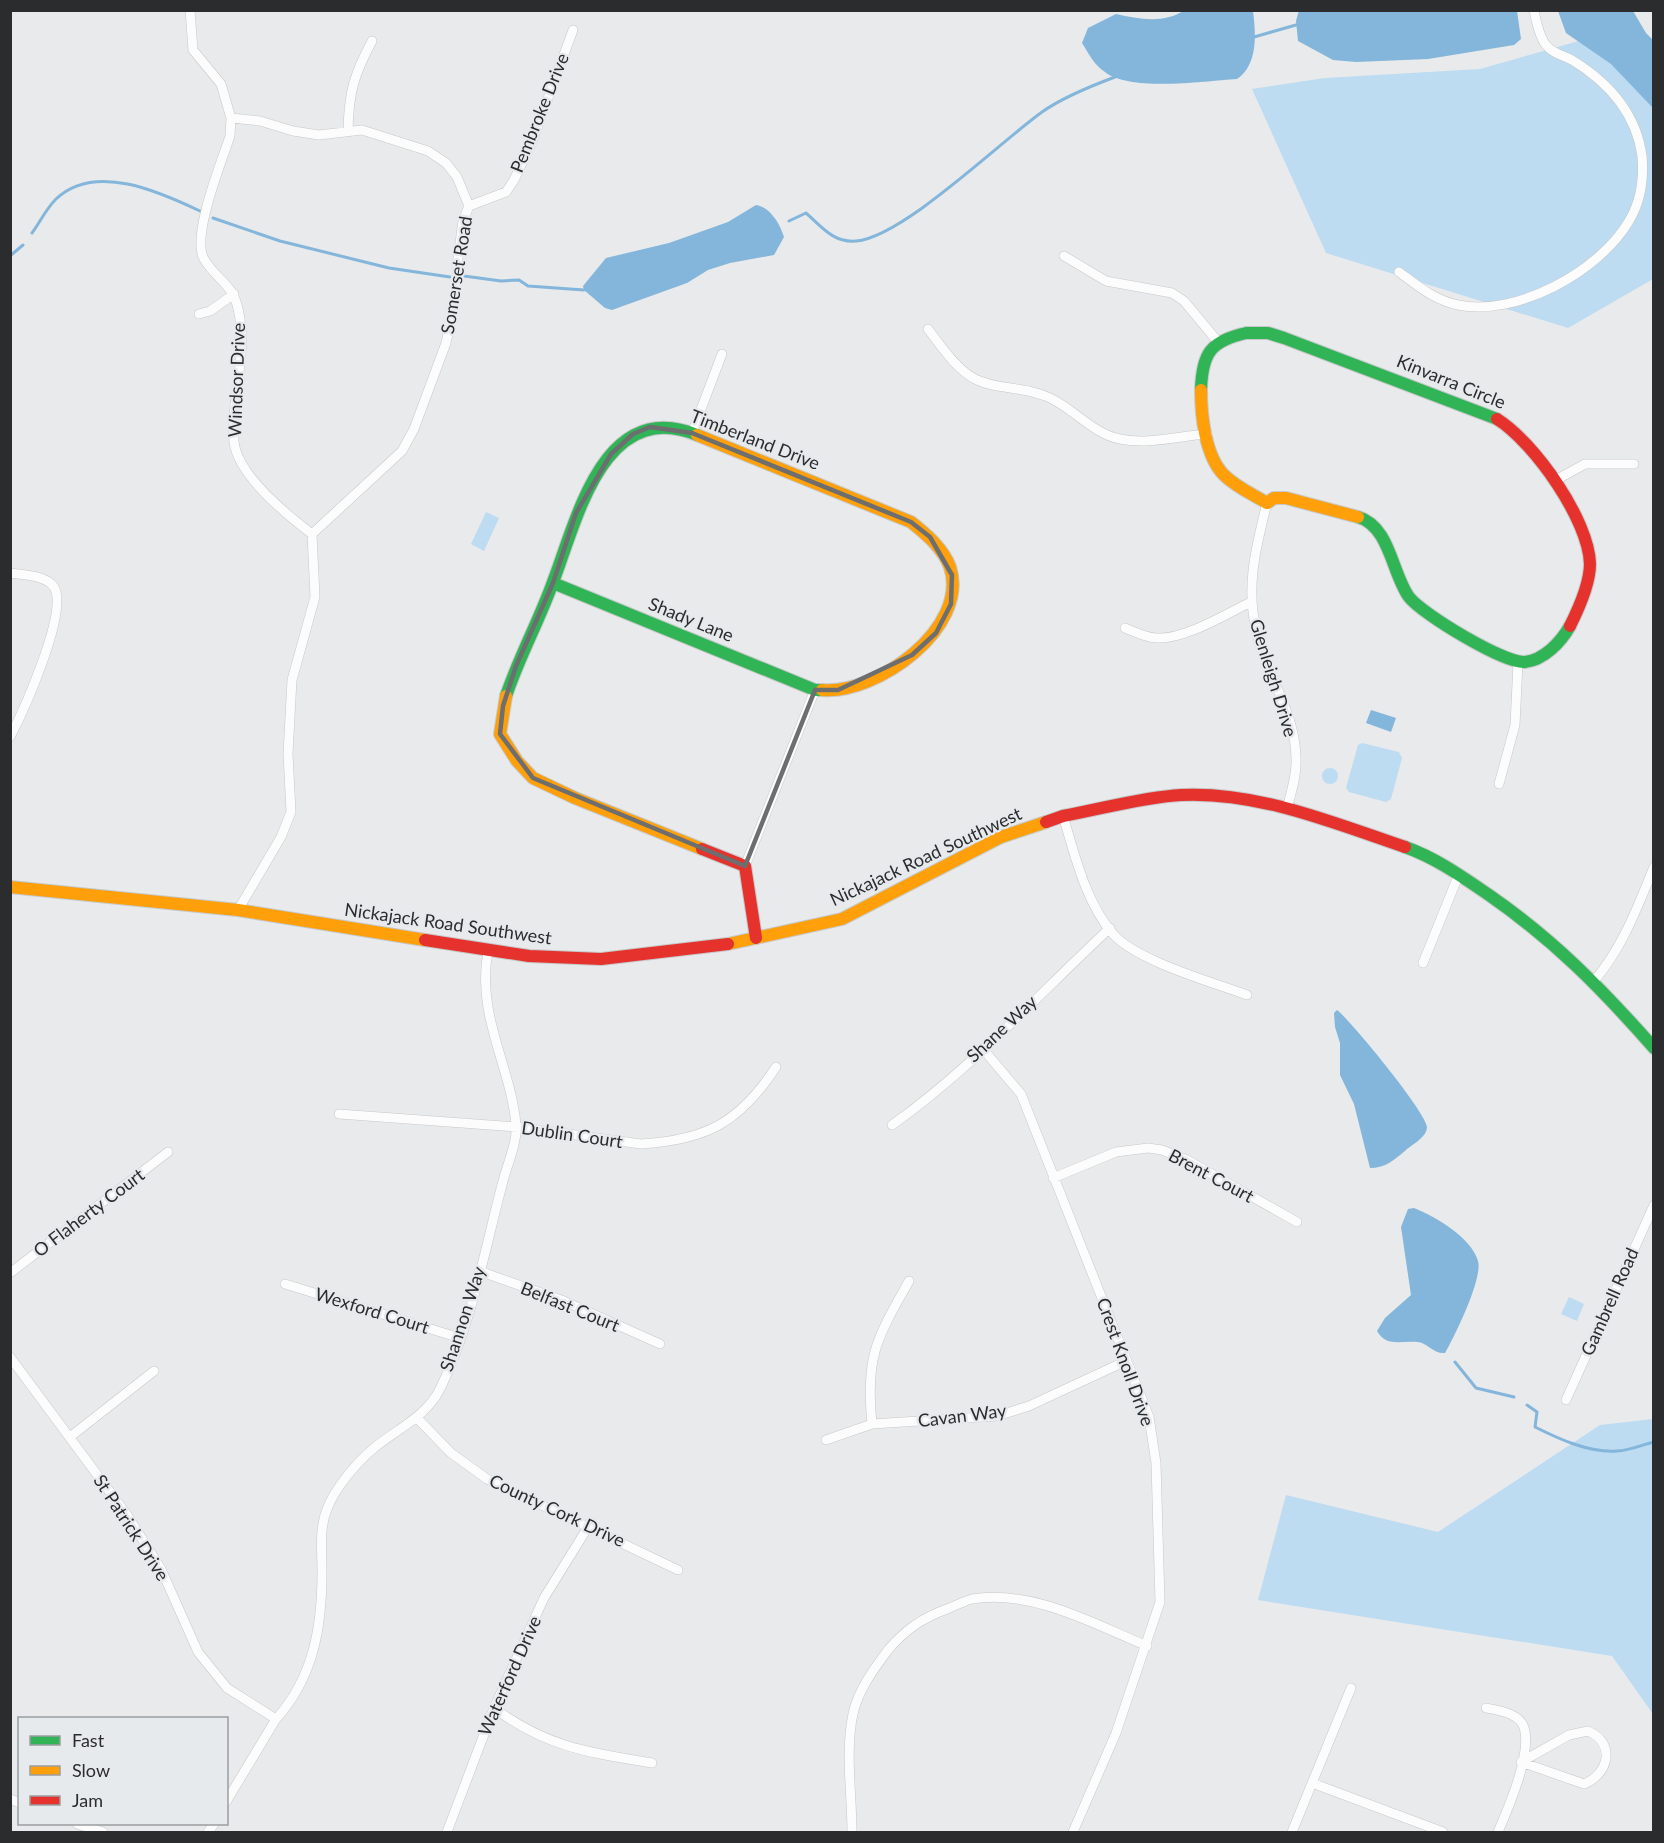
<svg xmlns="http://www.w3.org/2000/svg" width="1664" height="1843" viewBox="0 0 1664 1843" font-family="Lato,sans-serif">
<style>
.green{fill:#bddbf1}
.water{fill:#83b6da}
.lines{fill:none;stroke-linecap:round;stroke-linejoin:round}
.stream{stroke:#83b6da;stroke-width:3}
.street-casing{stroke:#c6c8c9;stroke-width:10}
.fast-casing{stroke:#c6c8c9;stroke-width:14}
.slow-casing{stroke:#c6c8c9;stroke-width:14}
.jam-casing{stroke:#c6c8c9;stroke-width:14}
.street{stroke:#fcfcfc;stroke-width:9}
.fast{stroke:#30b455;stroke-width:12}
.slow{stroke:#ff9f0a;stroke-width:12}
.jam{stroke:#e5322d;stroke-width:12}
.marked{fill:none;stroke:#6c6e70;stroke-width:4.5;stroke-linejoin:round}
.labels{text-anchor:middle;stroke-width:4.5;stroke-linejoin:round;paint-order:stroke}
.street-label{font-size:18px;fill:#2a2c2d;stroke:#e7eaed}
</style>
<rect width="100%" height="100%" fill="#e8eaec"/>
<!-- green -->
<path class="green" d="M1582,40l71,58v181l-85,49 -242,-75 -74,-164 73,-11 155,-9z
M486,512l13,6 -15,33 -13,-7z
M1362,743l37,9 3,6 -11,41 -5,3 -37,-10 -3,-4 12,-43z
M1322 776a8 8 0 1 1 16 0a8 8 0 1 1-16 0Z
M1569,1297l15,7 -7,17 -16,-7z
M1653,1419v295l-41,-58 -354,-56 28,-105 152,37 162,-107z"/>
<!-- water -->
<path class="water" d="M1185,10l68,1c3,23 5,54 -16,68 -32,2 -107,13 -132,-7 -11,-7 -16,-18 -23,-29l6,-15 28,-14c23,5 48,10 69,-4z
M1299,10l218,1 4,28 -7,6 -86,14 -72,3 -23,-2 -35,-19 -2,-20z
M1558,11h75l13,22 7,7v68l-42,-44 -45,-31z
M756,205c14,2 24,19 28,32l-10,18 -44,8 -22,7 -21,13 -75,27 -7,-2 -21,-18 -1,-4 23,-28 63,-15 59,-21z
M1371,710l25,8 -5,14 -25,-9z
M1337,1010c14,11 89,102 90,117 0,10 -14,17 -21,23 -12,10 -20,18 -36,18l-16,-64 -14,-29v-32l-5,-16 -1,-14z
M1414,1208c21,8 58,30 64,53 5,17 -23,75 -33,92 -12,1 -17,-10 -27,-11 -16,-2 -31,6 -41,-11l8,-13 26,-23 -10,-68 7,-18z"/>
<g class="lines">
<!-- stream -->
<path class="stream" d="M1254,37l42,-12
M213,218l67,23 109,27 61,9
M789,221l17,-8c15,13 27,30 50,28 47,-4 144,-99 186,-129 21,-15 49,-26 73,-35
M32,233c8,-11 14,-24 24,-34 39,-37 104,-7 144,12
M10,256l13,-11
M464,276l37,5 18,-1 9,6 56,4
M1455,1362l21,26 38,9
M1527,1405l10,7 -2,15c24,12 54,26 82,24 12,0 24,-6 37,-9"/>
<defs>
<path id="street" d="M190,10l3,40 28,34 10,34 -1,18c-8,25 -39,100 -26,123 15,25 31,23 36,60 4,23 0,46 -3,68 -2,18 -5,38 -3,55 4,34 53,73 78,92l3,63 -23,83 -4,74 3,58 -10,25 -43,73
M231,118l29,3 33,10 26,4 43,-5 66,21 18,12 11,14 12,29 -6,15 -6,44v28l-11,50 -32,86 -12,22 -90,83
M348,130c1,-39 6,-55 24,-89
M469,206l37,-14 8,-12 18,-38 41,-112
M1064,256l42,25 66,12 12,8 35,42
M1399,272c19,14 35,28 59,33 58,12 141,-33 171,-84 12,-20 15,-42 13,-65 -6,-44 -34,-74 -70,-96 -9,-5 -19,-6 -26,-15 -7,-9 -10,-24 -12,-35
M199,314l11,-3 24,-17
M928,329c13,17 28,40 47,50 21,11 50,7 75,19 24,11 43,36 70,41 27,6 59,-3 87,-5
M692,433l30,-79
M1554,481l31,-17h49
M1267,503c-11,44 -22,85 -10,130 10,43 39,81 39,126 1,16 -5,34 -9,49
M10,573c13,2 36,2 44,14 15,24 -31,125 -44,150
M1125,628c10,4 20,9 31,10 28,2 70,-24 95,-36
M1499,784l16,-59 3,-62
M1063,816c12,39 22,85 50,118 24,27 99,48 134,61
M745,866l70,-176
M1423,963l36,-89
M1594,981c29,-34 43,-73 60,-114
M982,1048l39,46 128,323 7,46 4,139 -44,131 -43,99
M339,1114l178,13 124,17c66,-4 99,-22 135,-77
M892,1125c79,-56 147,-131 218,-197
M1053,1178l63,-26 32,-4 14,2 25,10 110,62
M479,1271l85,30 96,43
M10,1273l158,-121
M285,1284l175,54
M10,1357l117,158 34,54 37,83 29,36 49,31
M1566,1400l88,-195
M417,1418l34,35 36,26 191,91
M872,1424c-7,-68 5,-86 37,-143
M70,1437l84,-66
M826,1440l46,-16 125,-8 32,-10 97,-45
M494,1708c52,39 96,45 158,55
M1486,1708c12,2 31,5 37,17 11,25 -15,84 -25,107
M1588,1731c28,12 21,43 -4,53l-63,-22 48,-27z
M1312,1783l131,49
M10,1799l10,4
M226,1802l50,-83c38,-42 46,-93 46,-147 0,-21 -3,-43 5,-63 8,-21 29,-46 47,-61 23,-19 52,-31 66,-59 31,-63 44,-136 62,-204 4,-18 16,-43 14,-61 -6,-60 -40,-109 -28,-173
M77,1824l26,8
M208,1832l6,-8
M447,1832l47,-124 50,-110 44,-71
M852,1832c0,-37 -7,-81 1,-118 5,-24 21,-45 35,-64 17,-20 34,-32 59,-41 8,-3 17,-8 25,-10 60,-10 122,25 175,47
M1292,1832l59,-144"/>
<path id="fast" d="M1246,333h22l16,5 213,81
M1201,390c1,-36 9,-49 45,-57
M1358,517c32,9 34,57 51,80 13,17 96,67 116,65 19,-2 36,-20 45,-36
M553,583l262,107h7
M506,696c13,-39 33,-75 47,-114 24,-62 50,-185 144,-147
M1405,847c31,11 56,29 84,48 65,45 113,94 165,153"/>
<path id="slow" d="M1201,390c0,25 4,66 23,85 12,12 28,19 43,28l7,-5h12l72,19
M697,435l214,87c15,12 32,26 39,45 20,61 -74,128 -128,123
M506,696l-6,38 17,27 16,17 42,20 127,51
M10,887l228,23 187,30
M728,944l114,-25 159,-82 45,-15"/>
<path id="jam" d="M1497,419c37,23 92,101 93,145 0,20 -11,44 -20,62
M1046,822l17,-6c38,-7 81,-19 118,-21 76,-4 153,28 224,52
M702,849l43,17 11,72
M425,940l104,16 72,3 127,-15"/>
</defs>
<!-- street casing -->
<use href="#street" class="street-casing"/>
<!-- fast casing -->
<use href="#fast" class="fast-casing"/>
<!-- slow casing -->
<use href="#slow" class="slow-casing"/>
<!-- jam casing -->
<use href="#jam" class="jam-casing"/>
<!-- street -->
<use href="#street" class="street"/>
<!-- fast -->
<use href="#fast" class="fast"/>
<!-- slow -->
<use href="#slow" class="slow"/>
<!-- jam -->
<use href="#jam" class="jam"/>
</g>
<!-- marked area -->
<path class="marked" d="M650,427l42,6 219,89 19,15 22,38 -1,29 -15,29 -24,22 -74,35h-23l-70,176 -212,-88 -33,-44 3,-28 13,-40 37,-83 23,-70 35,-59 22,-20z"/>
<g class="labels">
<!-- street labels -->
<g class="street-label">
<text transform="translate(540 113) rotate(-68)" y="6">Pembroke Drive</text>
<text transform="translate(457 275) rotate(-81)" y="6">Somerset Road</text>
<text transform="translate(237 380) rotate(-88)" y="6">Windsor Drive</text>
<text transform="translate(1451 382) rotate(22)" y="6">Kinvarra Circle</text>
<text transform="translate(755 440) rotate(21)" y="6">Timberland Drive</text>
<text transform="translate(691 620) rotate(22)" y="6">Shady Lane</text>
<text transform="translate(1273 678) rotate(73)" y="6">Glenleigh Drive</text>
<text transform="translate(926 857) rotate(-25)" y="6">Nickajack Road Southwest</text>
<text transform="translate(448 924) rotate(8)" y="6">Nickajack Road Southwest</text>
<text transform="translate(1002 1029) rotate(-43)" y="6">Shane Way</text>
<text transform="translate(572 1135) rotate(8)" y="6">Dublin Court</text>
<text transform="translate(1211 1176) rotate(28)" y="6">Brent Court</text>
<text transform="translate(89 1213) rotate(-37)" y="6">O Flaherty Court</text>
<text transform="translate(1610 1302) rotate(-66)" y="6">Gambrell Road</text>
<text transform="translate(570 1307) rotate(22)" y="6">Belfast Court</text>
<text transform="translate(372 1311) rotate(17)" y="6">Wexford Court</text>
<text transform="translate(463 1319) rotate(-72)" y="6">Shannon Way</text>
<text transform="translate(1125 1362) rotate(70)" y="6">Crest Knoll Drive</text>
<text transform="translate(962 1416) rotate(-7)" y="6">Cavan Way</text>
<text transform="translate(557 1511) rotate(25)" y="6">County Cork Drive</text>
<text transform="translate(131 1528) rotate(57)" y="6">St Patrick Drive</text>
<text transform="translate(510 1676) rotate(-66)" y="6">Waterford Drive</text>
</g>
</g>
<!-- border -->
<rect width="1664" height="1843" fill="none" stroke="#2a2c2d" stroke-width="24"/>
<!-- legend -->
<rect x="18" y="1717" width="210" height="108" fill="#e7eaed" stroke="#9b9ea0" stroke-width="1.5"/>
<rect x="30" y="1736" width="30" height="9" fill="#30b455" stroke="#9b9ea0" stroke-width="1.5"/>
<text x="72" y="1747" font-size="18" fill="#2a2c2d">Fast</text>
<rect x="30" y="1766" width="30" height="9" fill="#ff9f0a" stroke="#9b9ea0" stroke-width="1.5"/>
<text x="72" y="1777" font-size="18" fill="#2a2c2d">Slow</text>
<rect x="30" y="1796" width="30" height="9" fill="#e5322d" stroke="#9b9ea0" stroke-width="1.5"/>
<text x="72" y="1807" font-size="18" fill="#2a2c2d">Jam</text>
</svg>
